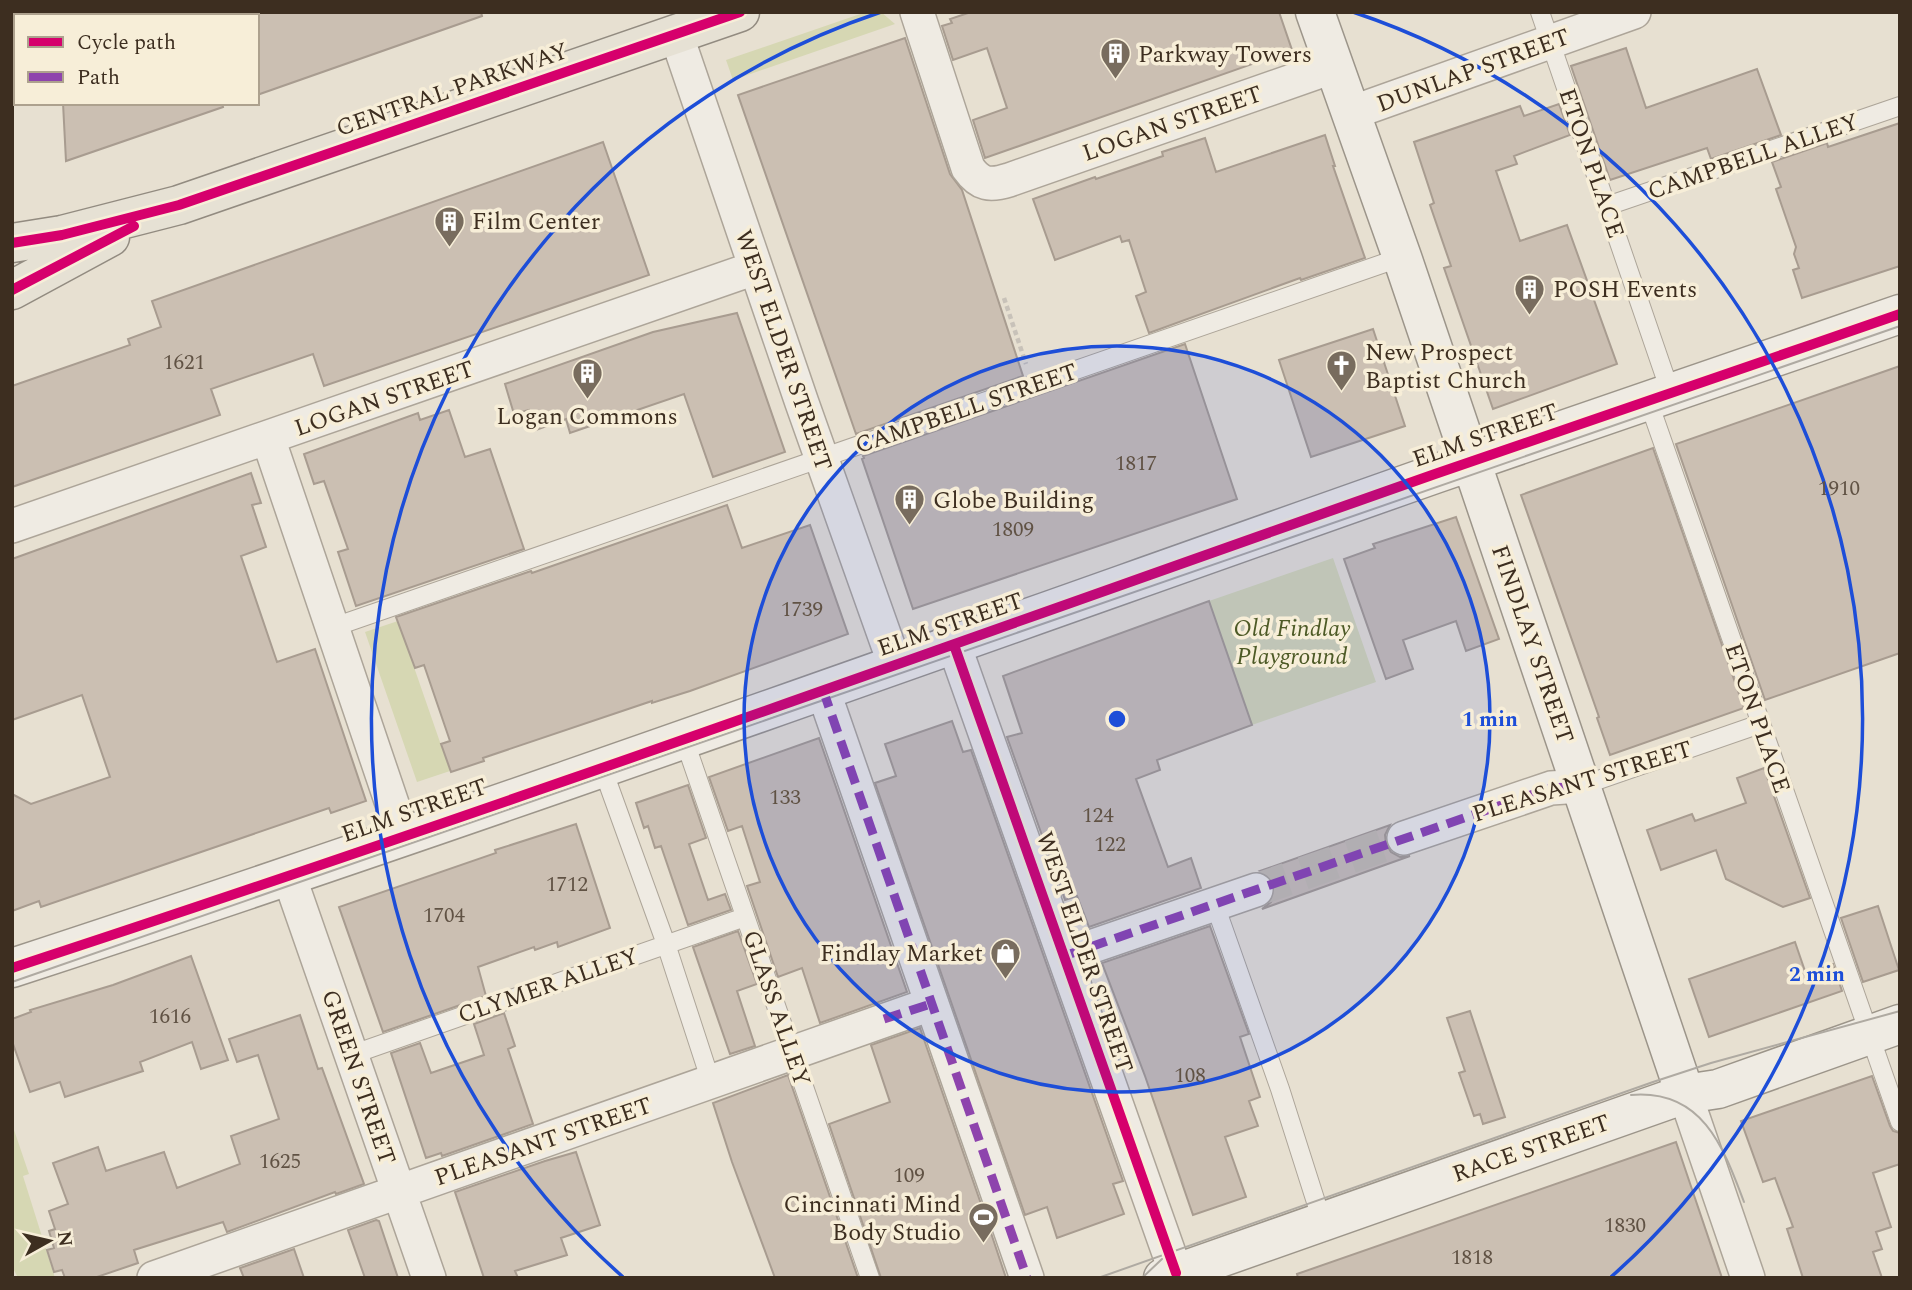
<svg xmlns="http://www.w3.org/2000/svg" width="1912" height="1290" viewBox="0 0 1912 1290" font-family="Spectral,serif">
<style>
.green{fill:#d6d7b3}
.building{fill:#cbbfb2;stroke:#a89c90;stroke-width:2}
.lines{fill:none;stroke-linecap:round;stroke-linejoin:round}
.street-tunnel{stroke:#c5bcae;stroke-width:33;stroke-dasharray:33 17;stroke-linecap:butt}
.lane-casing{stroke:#ada599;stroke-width:20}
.street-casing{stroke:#ada599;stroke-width:36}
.secondary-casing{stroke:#9c958a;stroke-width:41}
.primary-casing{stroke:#928b80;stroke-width:41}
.path{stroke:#c8c2b9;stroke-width:4.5;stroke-dasharray:5 3.5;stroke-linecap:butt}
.lane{stroke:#efebe3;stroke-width:18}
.street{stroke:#efebe3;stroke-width:33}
.secondary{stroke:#efebe3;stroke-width:38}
.primary{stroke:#e6e1d4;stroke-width:38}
.tram{stroke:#afaaa2;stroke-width:2}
.quiet{stroke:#8e44ad;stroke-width:9;stroke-dasharray:18 9;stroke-linecap:butt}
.cycleway-casing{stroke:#f7eed8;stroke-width:15}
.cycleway{stroke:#d6006c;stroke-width:10}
.ring{fill:none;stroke:#1d4ed8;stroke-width:3.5}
.labels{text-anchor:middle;stroke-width:7;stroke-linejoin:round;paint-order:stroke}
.number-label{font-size:21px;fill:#605244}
.poi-label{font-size:24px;fill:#3d2e20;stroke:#f7eed8;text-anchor:start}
.street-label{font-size:24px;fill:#3d2e20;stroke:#f7eed8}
.park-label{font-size:24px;font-style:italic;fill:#4d5a26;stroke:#f7eed8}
.centre{fill:#1d4ed8;stroke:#f7eed8;stroke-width:3.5}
.ring-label{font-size:21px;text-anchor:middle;font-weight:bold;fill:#1d4ed8;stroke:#f7eed8;stroke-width:7;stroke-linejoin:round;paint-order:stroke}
</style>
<rect width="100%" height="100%" fill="#e7e0d1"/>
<!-- green -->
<path class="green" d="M866,12h15l14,12 -162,56 -7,-20z
M1333,558l43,124 -124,43 -43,-124z
M398,621l52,150 -33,11 -52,-150z
M12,1124l17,50 -6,2 32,102h-37l-6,-12z"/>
<!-- building -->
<path class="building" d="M257,12h224l1,4 -225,79z
M971,12h308l13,38 -307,108 -12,-38 34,-12 -20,-60 -34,12 -11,-34 10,-3 -2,-4z
M905,38l45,136 12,16 61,186 -167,58 -118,-339z
M1626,48l20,60 111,-39 24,66 -70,24 -4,-11 -97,32 -39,-114z
M63,103h159l1,4 -157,54z
M1559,104l11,31 -56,21 3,8 -21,7 24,70 47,-16 50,139 -124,45 -49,-141 7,-2 -21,-61 4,-2 -20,-61 106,-36 4,10z
M1900,123v143l-98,32 -9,-28 6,-2 -5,-14 2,-7 -20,-58 5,-2 -9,-25 55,-19 1,4z
M1325,135l10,31h-2l32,92 -64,22 -1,-2 -151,55 -13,-37 10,-4 -17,-52 -7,2 -2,-6 -65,24 -22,-61 62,-22 1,2 67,-23 -1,-4 43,-14 11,34z
M603,142l46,133 -325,111 -11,-32 -102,35 9,26 -208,72v-101l118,-41 -2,-6 33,-12 -9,-26z
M737,313l48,139 -72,25 -29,-83 -114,39 -4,-14 -30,11 -7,-20 -15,4 -9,-30 148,-52z
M1373,329l32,97 -94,31 -32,-97z
M1185,344l52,155 -324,110 -51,-150 2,-1 -1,-2z
M1900,366v287l-135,47 -89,-256z
M449,410l16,47 25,-8 34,100 -168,57 -18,-54 10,-3 -24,-68 -10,3 -10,-30 114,-41 2,7z
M1653,448l91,260 -134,47 -13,-37 2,-1 -78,-222z
M251,473l10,30 -9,2 14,42 -25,9 36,106 38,-13 51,152 -35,12 -2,-5 -288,99 -2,-6 -27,10v-117l19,10 79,-27 -28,-82 -70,25v-161z
M727,505l15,43 68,-23 38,109 -158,57 -38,12v-2l-169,57 1,3 -33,11 -10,-28 9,-3 -26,-76 -9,3 -19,-51 135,-46 1,2z
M1456,517l43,122 -33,12 -10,-30 -53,19 10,29 -27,10 -42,-120 31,-11 -2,-4z
M1209,601l43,124 -95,35 3,10 -24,9 32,88 23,-9 10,30 -112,39 -12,-31 -12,4 -58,-163 15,-4 -19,-57z
M952,721l11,31 8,-2 152,431 -10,3 11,30 -67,24 -10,-31 -22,8 -150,-432 21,-7 -11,-32z
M819,738l88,254 -87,31 -18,-55 -24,9 -31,-91 13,-4 -18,-56 -14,5 -19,-54z
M1764,768l46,130 -27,9 -57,-28 -10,-29 -55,20 -14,-40 45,-16 3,7 51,-18 -9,-25z
M688,785l18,53 -17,6 19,56 17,-6 6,16 -43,15 -27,-79 -6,2 -7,-22 -4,2 -8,-25z
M576,824l34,104 -52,19 -1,-5 -22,8 -1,-3 -56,20 8,29 -103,36 -44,-125 157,-54 -1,-3z
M1390,825l-5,10 1,9 5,8 9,5 10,-1 -148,53 9,-7 4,-9 -1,-10 -5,-7 -9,-5z
M1878,906l21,64 -36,12 -22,-64z
M1210,926l39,108 -9,3 20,60 -11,4 9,25 -33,11 21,60 -53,18 -48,-139 -43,-113z
M738,931l19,53 -20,7 18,55 -25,8 -37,-107z
M1795,942l11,32 27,-10 9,27 -133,46 -20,-58z
M191,956l37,104 -27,9 -9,-27 -52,20 3,9 -78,26 -5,-15 -30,10 -18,-51v-22l19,-7 -1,-2 83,-25z
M1470,1011l35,106 -22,7 -3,-10 -6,2 -15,-43 6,-2 -18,-53z
M504,1013l11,33 -7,3 25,75 -91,32 -1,-3 -15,5 -35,-105 29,-10 11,30 53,-18 -10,-31z
M300,1015l18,54 4,-1 42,116 -28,10 -1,-2 -108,40 -4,-10 -89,28 4,13 -44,15h-29l-3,-8 -8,2 -7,-22 7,-2 -5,-17 6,-2 -6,-18 19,-7 -15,-41 45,-16 8,24 58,-19 13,36 63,-24 -9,-28 48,-17 -21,-64 -21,7 -8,-23z
M920,1028l69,199 17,51h-125l-52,-154 61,-22 -19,-57z
M788,1075l70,203h-83l-43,-116 -19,-59z
M1872,1076l18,50 3,5 7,2v31l-27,9 18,54 -15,5 6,17 -9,3 9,26h-79l-16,-49 6,-2 -18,-49 -12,4 -22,-61z
M1676,1142l46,136h-424l-1,-4z
M576,1152l24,73 -39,13 6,17 -52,16 3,7h-34l-29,-86 90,-31z
M376,1220l3,1 19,57h-33l-17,-48z
M294,1249l10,29h-60l-4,-10z"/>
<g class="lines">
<!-- street-tunnel -->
<path class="street-tunnel" d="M1256,890l148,-52"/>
<defs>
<path id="lane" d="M1540,12l131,382
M1607,206l293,-100
M1648,400l252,722
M331,628l1071,-371
M684,739l186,539
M602,767l64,177 45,138
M1581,786l179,-62
M1215,905l65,184 42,132
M351,1055l394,-138"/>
<path id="street" d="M917,12l51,156c12,17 22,18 41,12l326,-114
M676,34l126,369 93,262
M1351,113l283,-101
M268,438l135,398
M12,526l743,-258
M954,645l222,628
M823,690l204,588
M1404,838l147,-50 30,-2
M289,876l140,402
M1064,956l192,-66
M1685,1094l63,184
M154,1278l777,-274"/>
<path id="secondary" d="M1315,12l87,245 283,837
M12,968c477,-156 949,-327 1423,-494 154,-54 310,-106 465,-160
M1163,1278l522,-184 33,-5 182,-65"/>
<path id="primary" d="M12,243l50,-8 117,-30 561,-193
M12,290l98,-53"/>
</defs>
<!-- lane casing -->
<use href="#lane" class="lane-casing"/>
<!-- street casing -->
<use href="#street" class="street-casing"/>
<!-- secondary casing -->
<use href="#secondary" class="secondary-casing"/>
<!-- primary casing -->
<use href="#primary" class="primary-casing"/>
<!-- path -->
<path class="path" d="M1004,298l22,66"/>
<!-- lane -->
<use href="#lane" class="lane"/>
<!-- street -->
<use href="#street" class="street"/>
<!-- secondary -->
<use href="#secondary" class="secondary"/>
<!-- primary -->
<use href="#primary" class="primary"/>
<!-- tram -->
<path class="tram" d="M12,982l1888,-656
M1631,1095c71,-6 92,51 113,107
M1098,1278l555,-196 58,-19 189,-52
M1142,1278l20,-19"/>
<!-- quiet -->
<path class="quiet" d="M823,690l204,588
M1064,956l487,-168 30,-2
M884,1019l47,-15"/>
<defs>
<path id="cycleway" d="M12,243l50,-8 117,-30 561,-193
M12,290l122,-64
M954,645l222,628
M12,968c477,-156 949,-327 1423,-494 154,-54 310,-106 465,-160"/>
</defs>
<!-- cycleway casing -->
<use href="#cycleway" class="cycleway-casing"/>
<!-- cycleway -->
<use href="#cycleway" class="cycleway"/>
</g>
<!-- distance rings -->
<circle cx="1117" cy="719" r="373" fill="#1d4ed8" fill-opacity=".12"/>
<g class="ring">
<circle cx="1117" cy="719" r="373"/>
<path d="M623 1277A745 745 0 0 1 881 12M1353 12A745 745 0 0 1 1611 1277"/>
</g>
<!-- icons -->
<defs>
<symbol id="building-pin" viewBox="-11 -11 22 30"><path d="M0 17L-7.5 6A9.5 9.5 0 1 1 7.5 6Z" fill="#786c5e" stroke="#f7eed8"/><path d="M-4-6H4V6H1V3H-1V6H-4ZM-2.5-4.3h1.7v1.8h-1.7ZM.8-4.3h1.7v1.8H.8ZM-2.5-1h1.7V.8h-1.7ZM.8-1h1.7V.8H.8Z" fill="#fff"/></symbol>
<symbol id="church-pin" viewBox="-11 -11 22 30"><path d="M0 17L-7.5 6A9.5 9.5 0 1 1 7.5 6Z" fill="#786c5e" stroke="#f7eed8"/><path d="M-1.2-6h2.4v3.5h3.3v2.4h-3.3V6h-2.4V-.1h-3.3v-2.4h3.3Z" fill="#fff"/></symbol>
<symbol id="shop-pin" viewBox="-11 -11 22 30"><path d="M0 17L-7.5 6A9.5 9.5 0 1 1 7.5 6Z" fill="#786c5e" stroke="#f7eed8"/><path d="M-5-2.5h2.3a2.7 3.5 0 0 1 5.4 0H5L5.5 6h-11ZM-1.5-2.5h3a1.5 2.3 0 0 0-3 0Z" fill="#fff"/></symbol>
<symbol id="stadium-pin" viewBox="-11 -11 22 30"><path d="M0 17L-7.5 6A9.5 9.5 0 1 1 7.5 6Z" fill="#786c5e" stroke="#f7eed8"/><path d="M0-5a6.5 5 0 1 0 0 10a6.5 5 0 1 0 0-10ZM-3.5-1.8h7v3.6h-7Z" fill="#fff"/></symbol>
</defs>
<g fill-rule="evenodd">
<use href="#building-pin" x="1098" y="36" width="35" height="47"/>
<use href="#building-pin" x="432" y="204" width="35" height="47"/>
<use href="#building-pin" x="1512" y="272" width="35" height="47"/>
<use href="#church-pin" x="1324" y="348" width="35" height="47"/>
<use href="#building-pin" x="570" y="356" width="35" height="47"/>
<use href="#building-pin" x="892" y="482" width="35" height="47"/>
<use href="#shop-pin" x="988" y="936" width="35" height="47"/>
<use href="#stadium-pin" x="966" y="1200" width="35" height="47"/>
</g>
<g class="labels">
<!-- number labels -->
<g class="number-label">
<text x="184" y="369">1621</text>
<text x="1136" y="470">1817</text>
<text x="1839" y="495">1910</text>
<text x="1013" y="536">1809</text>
<text x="802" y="616">1739</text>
<text x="785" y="804">133</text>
<text x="1098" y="822">124</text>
<text x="1110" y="851">122</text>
<text x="567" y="891">1712</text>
<text x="444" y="922">1704</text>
<text x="170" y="1023">1616</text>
<text x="1190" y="1082">108</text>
<text x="280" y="1168">1625</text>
<text x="909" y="1182">109</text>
<text x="1625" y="1232">1830</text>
<text x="1472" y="1264">1818</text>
</g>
<!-- poi labels -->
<g class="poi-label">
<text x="1138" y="62">Parkway Towers</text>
<text x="472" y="229">Film Center</text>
<text x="1553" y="297">POSH Events</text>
<text x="1365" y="360">New Prospect<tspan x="1365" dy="28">Baptist Church</tspan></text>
<text x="587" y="424" text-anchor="middle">Logan Commons</text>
<text x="933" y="508">Globe Building</text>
<text x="983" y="961" text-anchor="end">Findlay Market</text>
<text x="961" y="1212" text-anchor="end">Cincinnati Mind<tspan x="961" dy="28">Body Studio</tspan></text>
</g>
<!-- street labels -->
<g class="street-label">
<text transform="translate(1473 70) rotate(-20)" y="8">DUNLAP STREET</text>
<text transform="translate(452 89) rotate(-19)" y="8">CENTRAL PARKWAY</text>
<text transform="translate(1172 123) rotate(-19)" y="8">LOGAN STREET</text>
<text transform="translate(1753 156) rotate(-19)" y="8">CAMPBELL ALLEY</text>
<text transform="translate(1592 163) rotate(71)" y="8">ETON PLACE</text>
<text transform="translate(784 350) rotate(71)" y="8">WEST ELDER STREET</text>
<text transform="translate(384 398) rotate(-19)" y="8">LOGAN STREET</text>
<text transform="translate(966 408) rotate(-19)" y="8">CAMPBELL STREET</text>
<text transform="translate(1485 435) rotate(-19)" y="8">ELM STREET</text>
<text transform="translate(950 624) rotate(-19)" y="8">ELM STREET</text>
<text transform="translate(1533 644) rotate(71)" y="8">FINDLAY STREET</text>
<text transform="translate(1758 718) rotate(71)" y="8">ETON PLACE</text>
<text transform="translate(1582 781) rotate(-17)" y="8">PLEASANT STREET</text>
<text transform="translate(414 810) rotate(-19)" y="8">ELM STREET</text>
<text transform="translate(1085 952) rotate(71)" y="8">WEST ELDER STREET</text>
<text transform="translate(548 985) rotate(-19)" y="8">CLYMER ALLEY</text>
<text transform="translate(777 1008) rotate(71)" y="8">GLASS ALLEY</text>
<text transform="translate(359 1077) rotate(71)" y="8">GREEN STREET</text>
<text transform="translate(543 1141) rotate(-19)" y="8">PLEASANT STREET</text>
<text transform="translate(1531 1148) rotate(-19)" y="8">RACE STREET</text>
</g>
<!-- park labels -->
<g class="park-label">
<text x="1292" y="636">Old Findlay<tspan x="1292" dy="28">Playground</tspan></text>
</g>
</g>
<circle cx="1117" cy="719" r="10" class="centre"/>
<g class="ring-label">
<text x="1490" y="726">1 min</text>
<text x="1817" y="981">2 min</text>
</g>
<!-- border -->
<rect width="1912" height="1290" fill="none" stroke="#3d2e20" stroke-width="28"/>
<!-- legend -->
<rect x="14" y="14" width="245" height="91" fill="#f7eed8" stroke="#ada18e" stroke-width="2"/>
<rect x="28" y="37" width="35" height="10" fill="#d6006c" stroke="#ada18e" stroke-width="2"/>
<text x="77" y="49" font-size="21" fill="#3d2e20">Cycle path</text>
<rect x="28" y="72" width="35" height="10" fill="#8e44ad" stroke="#ada18e" stroke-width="2"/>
<text x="77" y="84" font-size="21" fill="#3d2e20">Path</text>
<!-- north arrow -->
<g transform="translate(49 1241) rotate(82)" stroke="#f7eed8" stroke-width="5" paint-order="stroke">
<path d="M0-5L12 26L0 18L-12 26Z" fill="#3d2e20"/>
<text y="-10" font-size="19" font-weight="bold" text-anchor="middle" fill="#3d2e20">N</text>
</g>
</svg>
